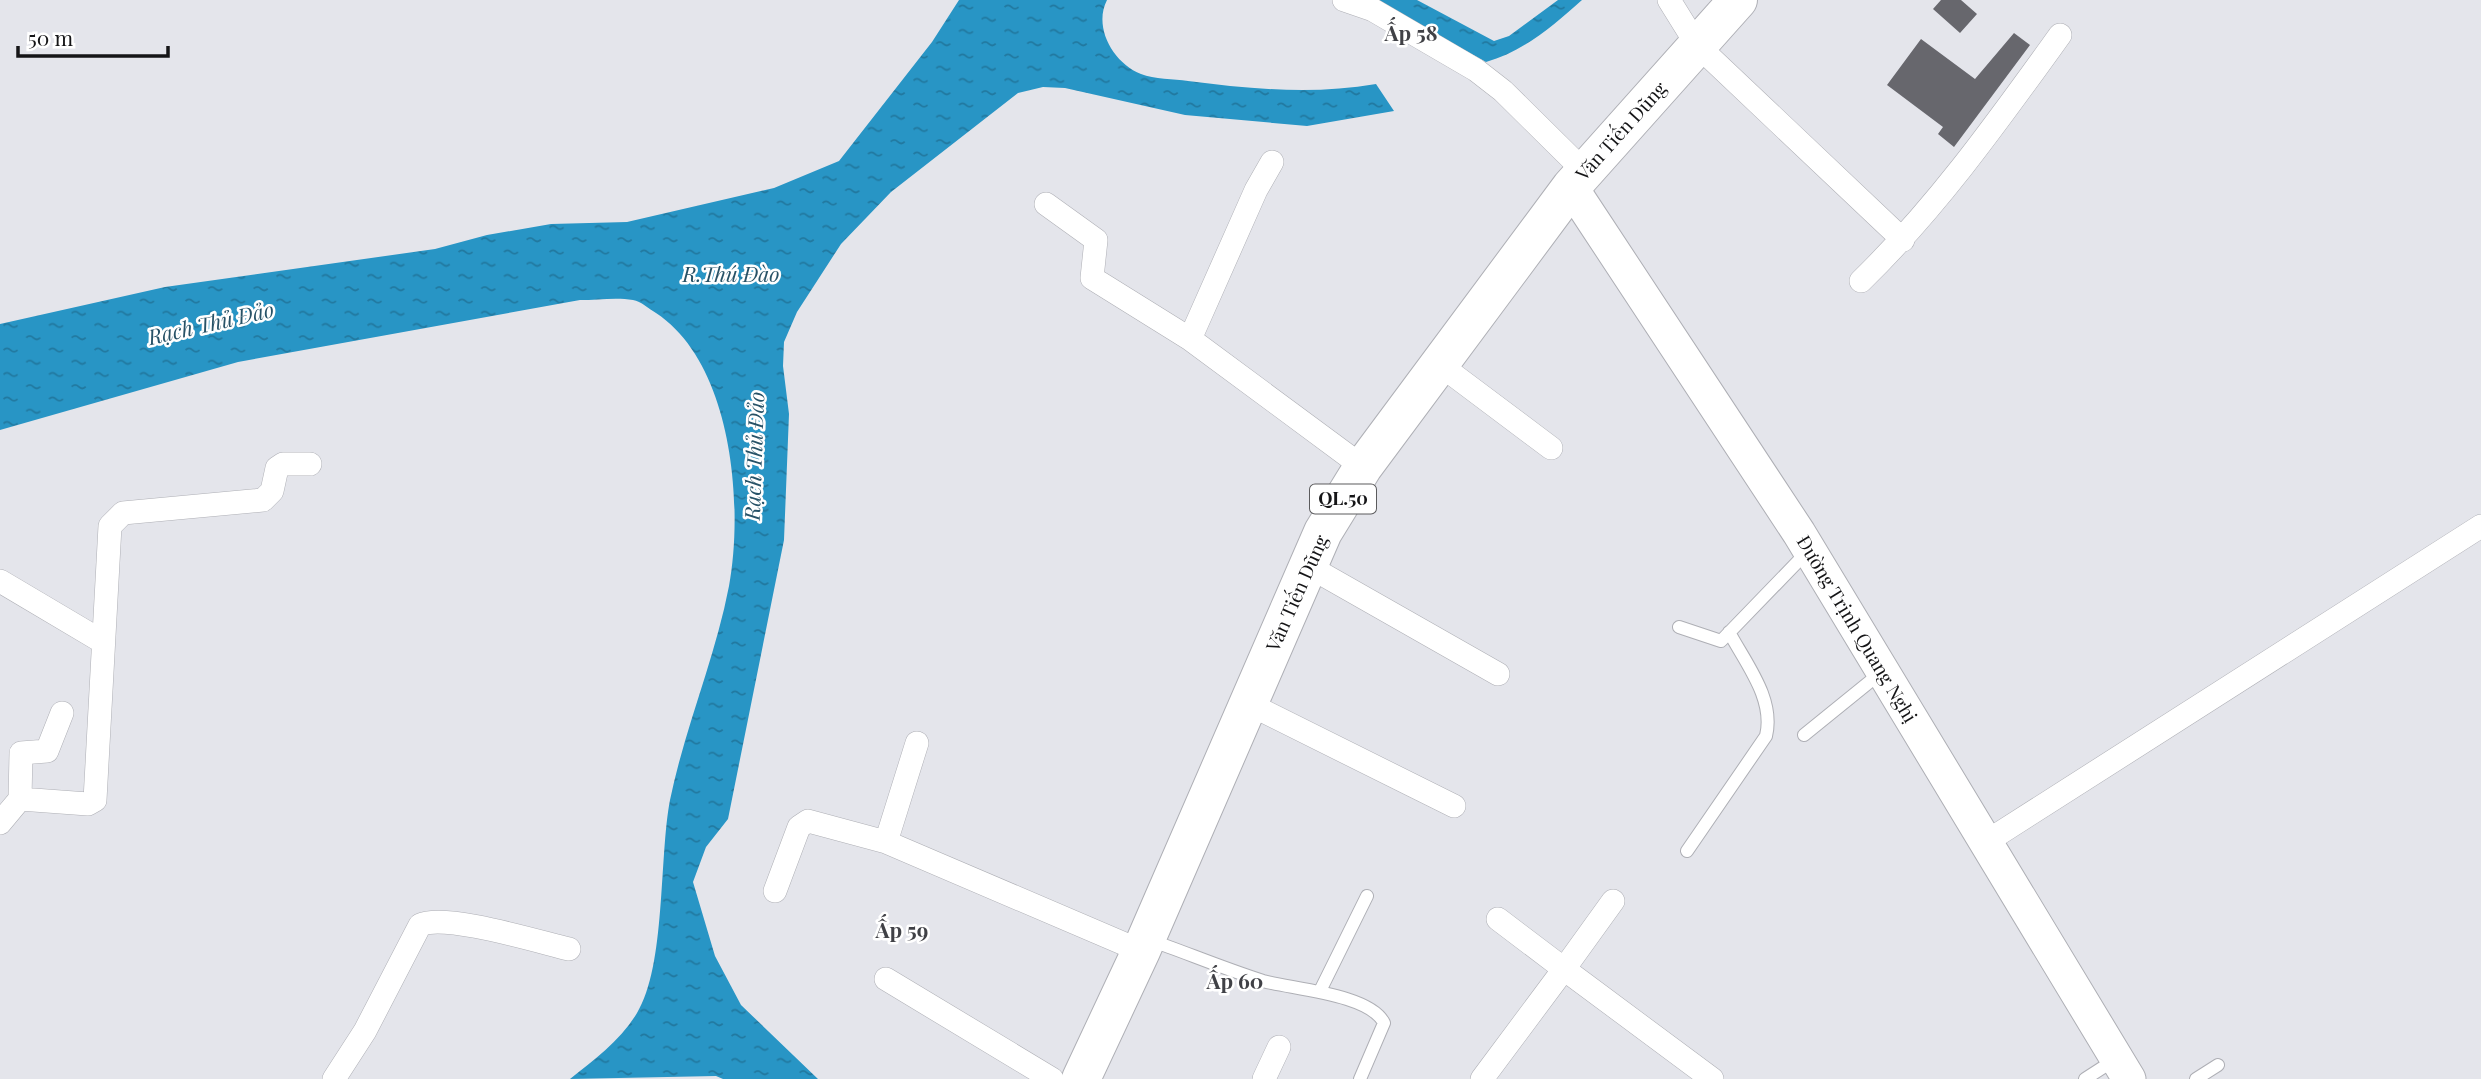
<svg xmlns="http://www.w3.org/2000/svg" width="2481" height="1079" viewBox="0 0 2481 1079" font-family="'Playfair Display',serif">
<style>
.water{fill:url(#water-ripples)}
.building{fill:#67676d}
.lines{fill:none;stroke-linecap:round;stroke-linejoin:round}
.service-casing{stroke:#aeafb5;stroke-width:14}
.minor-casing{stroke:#aeafb5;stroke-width:24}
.secondary-casing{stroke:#aeafb5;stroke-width:35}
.trunk-casing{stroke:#aeafb5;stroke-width:40}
.service{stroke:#fff;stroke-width:12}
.minor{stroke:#fff;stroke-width:23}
.secondary{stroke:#fff;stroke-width:33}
.trunk{stroke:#fff;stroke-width:38}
.labels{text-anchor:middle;stroke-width:5;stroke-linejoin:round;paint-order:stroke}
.shield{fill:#fff;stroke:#5b5b5d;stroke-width:2}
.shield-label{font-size:18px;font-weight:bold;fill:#151517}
.street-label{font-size:19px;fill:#151517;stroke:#fff}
.neighbourhood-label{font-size:21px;font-weight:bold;fill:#404146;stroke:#fff}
.water-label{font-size:21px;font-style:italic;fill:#275267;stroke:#fff}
</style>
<defs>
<pattern id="water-ripples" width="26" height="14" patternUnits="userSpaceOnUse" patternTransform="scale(1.75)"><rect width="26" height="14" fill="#2895c5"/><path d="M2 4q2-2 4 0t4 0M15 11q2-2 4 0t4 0" fill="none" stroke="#21789f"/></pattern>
</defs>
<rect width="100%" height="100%" fill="#e4e5eb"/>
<!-- water -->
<path class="water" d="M959,0h148c-14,27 6,63 34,74 13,5 33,5 47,7 63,8 125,14 188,3l18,27 -87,15 -122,-11 -120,-27 -22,-1 -25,6 -127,99 -50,52 -44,68 -13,30 -1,24 6,48 -5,126 -56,279 -22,28 -13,35 22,74 26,49 77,74h-95l-7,-3 -146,3c24,-19 51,-39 67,-66 29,-47 22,-156 33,-213 15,-73 45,-141 59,-214 15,-82 3,-223 -73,-273 -7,-4 -15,-12 -23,-13 -16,-3 -36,0 -53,0l-342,62 -238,68v-106l165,-37 270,-38 52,-14 64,-11 76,-2 147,-34 65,-27 93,-119z
M1374,0h43l77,41 15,-5 49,-36h24c-28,25 -59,52 -96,62z"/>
<!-- building -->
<path class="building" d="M1941,0h20l16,14 -17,19 -27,-24z
M2014,33l16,12 -76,102 -16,-13 5,-7 -56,-42 34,-46 54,40z"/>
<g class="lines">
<defs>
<path id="service" d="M1679,627l42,14 88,-91
M1804,735l79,-64
M1687,851l79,-115c9,-37 -20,-72 -37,-104
M1150,940c37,13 75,29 113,41 28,8 107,13 121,42l-24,56
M1320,991l47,-95
M2085,1079l31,-20
M2196,1079l22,-14"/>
<path id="minor" d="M1344,0l29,10 103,60 27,21 82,81
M1669,0l28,45 206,195
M1272,162l-16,28 -66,149 173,128
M1046,204l50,36 -4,38 98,61
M1861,281c76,-74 137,-160 199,-246
M1439,364l112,84
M1308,566l190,108
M0,581l103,61
M1247,703l207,103
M917,743l-31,99 255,109
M20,799l1,-46 26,-2 15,-38
M0,823l20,-24 68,5 7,-4 15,-274 13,-13 140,-13 9,-9 5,-23 6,-4h27
M1986,842l495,-316
M775,891l24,-64 9,-6 78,21
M1498,919l66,50 49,-68
M886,979l166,100
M334,1079l31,-48 55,-106c25,-12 119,17 149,24
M1264,1079l15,-32
M1482,1079l82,-110 148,110"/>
<path id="secondary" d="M1571,187l228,346 330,546"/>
<path id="trunk" d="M1081,1079l60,-128 182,-419 40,-65 208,-280 167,-187"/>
</defs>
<!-- service casing -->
<use href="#service" class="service-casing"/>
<!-- minor casing -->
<use href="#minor" class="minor-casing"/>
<!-- secondary casing -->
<use href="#secondary" class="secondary-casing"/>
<!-- trunk casing -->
<use href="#trunk" class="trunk-casing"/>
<!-- service -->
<use href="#service" class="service"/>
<!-- minor -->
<use href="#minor" class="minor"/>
<!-- secondary -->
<use href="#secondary" class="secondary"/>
<!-- trunk -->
<use href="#trunk" class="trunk"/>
</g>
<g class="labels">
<!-- shield labels -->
<rect class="shield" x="1310" y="484.5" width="66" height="29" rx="5"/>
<g class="shield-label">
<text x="1343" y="505">QL.50</text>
</g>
<!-- street labels -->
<g class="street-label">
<text transform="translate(1621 131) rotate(-48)" y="7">Văn Tiến Dũng</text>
<text transform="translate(1297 593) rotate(-66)" y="7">Văn Tiến Dũng</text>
<text transform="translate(1857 629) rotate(59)" y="7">Đường Trịnh Quang Nghị</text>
</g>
<!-- neighbourhood labels -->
<g class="neighbourhood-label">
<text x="1411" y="41">Ấp 58</text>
<text x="902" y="938">Ấp 59</text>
<text x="1235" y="989">Ấp 60</text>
</g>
<!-- water labels -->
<g class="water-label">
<text x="731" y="282">R.Thú Đào</text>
<text transform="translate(211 324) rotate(-13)" y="7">Rạch Thủ Đảo</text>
<text transform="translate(755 456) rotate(-88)" y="7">Rạch Thủ Đảo</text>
</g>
</g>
<!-- scale -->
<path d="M18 46v10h150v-10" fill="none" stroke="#151517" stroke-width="3.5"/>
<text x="28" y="46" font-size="21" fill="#151517" stroke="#ffffff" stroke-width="5" paint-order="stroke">50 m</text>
</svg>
